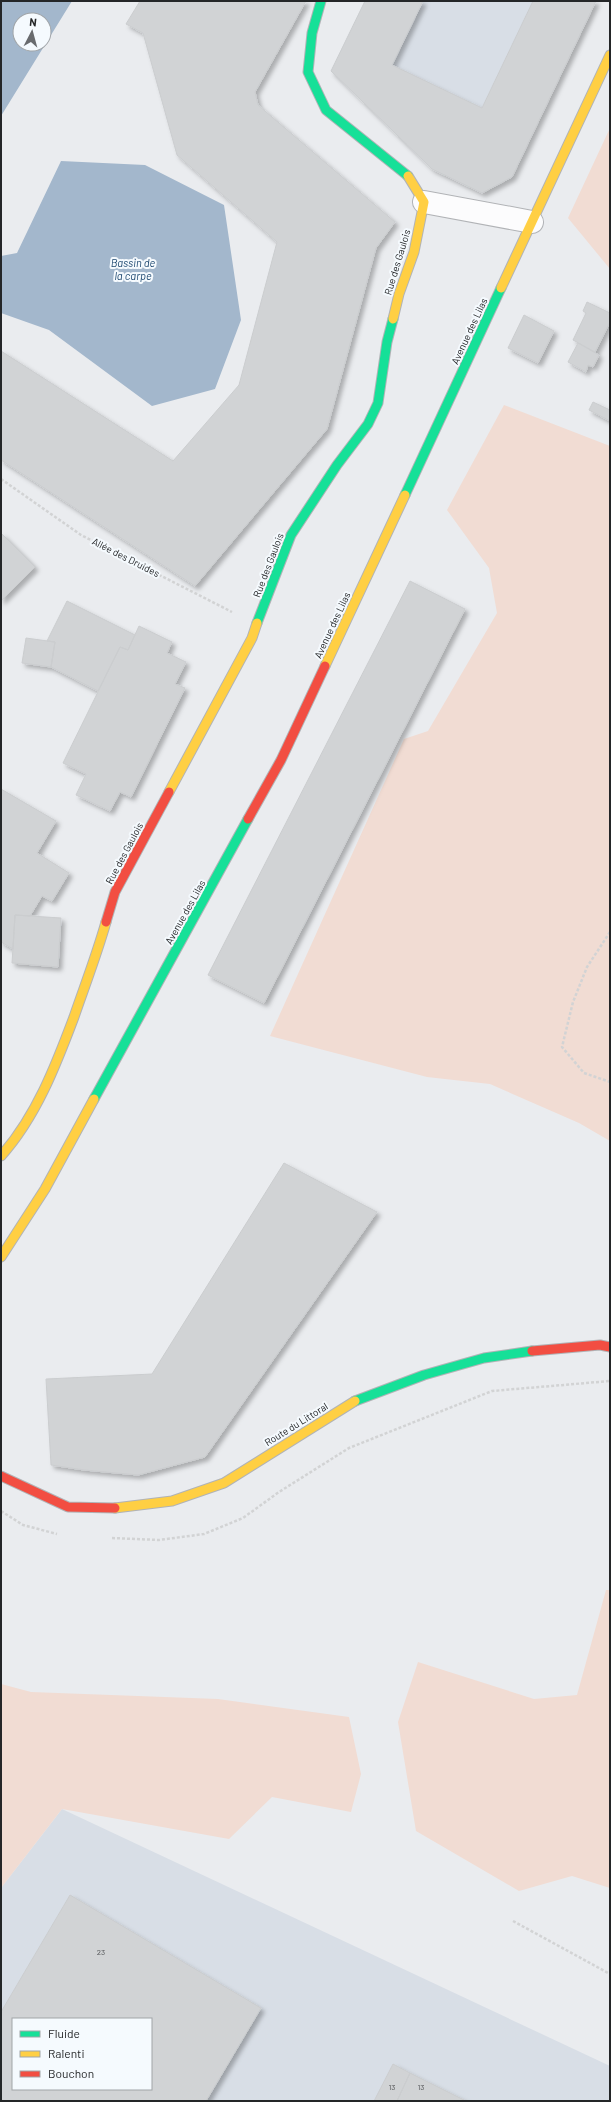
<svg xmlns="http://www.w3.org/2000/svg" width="611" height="2102" viewBox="0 0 611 2102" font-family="Barlow,sans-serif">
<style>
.built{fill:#d8dee6;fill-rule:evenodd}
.green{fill:#f1dcd3}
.water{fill:#a3b7cc;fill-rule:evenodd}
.building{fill:#d1d3d5;stroke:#cbcdcf;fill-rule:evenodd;filter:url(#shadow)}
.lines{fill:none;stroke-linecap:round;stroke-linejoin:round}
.street-casing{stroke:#b1b3b6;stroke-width:24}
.fast-casing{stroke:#b1b3b6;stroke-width:11}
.slow-casing{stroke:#b1b3b6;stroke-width:11}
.jam-casing{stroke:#b1b3b6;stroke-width:11}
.path{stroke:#d2d3d4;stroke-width:2.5;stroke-dasharray:3 2;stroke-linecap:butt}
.street{stroke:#fcfcfd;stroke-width:22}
.fast{stroke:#16e098;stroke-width:9}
.slow{stroke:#ffcf43;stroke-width:9}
.jam{stroke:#f24e42;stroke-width:9}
.labels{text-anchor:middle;stroke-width:4;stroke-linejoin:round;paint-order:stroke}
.number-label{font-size:8px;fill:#515355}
.street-label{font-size:10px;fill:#242628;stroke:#f5fafe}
.water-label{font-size:11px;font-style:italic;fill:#1b466e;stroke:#f5fafe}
</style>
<defs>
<filter id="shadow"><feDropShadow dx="3.5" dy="3.5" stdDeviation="2" flood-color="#0004"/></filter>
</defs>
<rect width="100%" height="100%" fill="#eaecef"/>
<!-- built -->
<path class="built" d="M365,1h231l-84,176 -30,16 -50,-24 -101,-98z
M62,1809l548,257v35h-609v-213zM13,2019h138v70h-138z"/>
<!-- green -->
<path class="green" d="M610,128v141l-42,-51z
M504,405l106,41v695l-31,-18 -89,-39 -63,-7 -157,-41 134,-297 24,-8 69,-118 -8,-45 -42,-58z
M606,1590h4v298l-38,-12 -53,15 -103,-60 -18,-109 20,-60 116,37 43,-4z
M1,1684l30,8 187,7 131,18 12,57 -10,38 -79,-15 -43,42 -167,-30 -61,79z"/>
<!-- water -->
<path class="water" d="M1,1h71l-71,115zM20,20h24v24h-24z
M61,161l84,4 79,40 17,115 -26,69 -63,17 -103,-76 -48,-17v-57l16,-3z"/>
<!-- building -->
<path class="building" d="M140,1h166l-51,91 3,13 137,117 -19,26 -49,181 -132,157 -194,-126v-109l172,110 66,-76 38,-143 -100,-87 -34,-122 -17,-9z
M365,1h58l-31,64 90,43 51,-107h63l-84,176 -30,16 -50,-24 -101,-98z
M587,302l23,11v9l-15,30 -22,-12 13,-27 -3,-2z
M524,315l30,16 -16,32 -30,-15z
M578,343l21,12 -6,12 -5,-2 -2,7 -18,-10z
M593,402l17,8v11l-21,-11z
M1,533l34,34 -34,34z
M410,581l55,28 -201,394 -56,-28z
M67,601l68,34 -7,15 -8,-3 -22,44 -47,-24 4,-25 -8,-1z
M139,626l33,16 -5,11 19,9 -11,22 10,4 -54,109 -11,-5 -10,19 -34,-16 10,-21 -23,-11 57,-116 8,3z
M26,638l29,4 -4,25 -29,-4z
M1,789l55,32 -19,32 32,20 -17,28 -10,-5 -12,20 -15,-1 -2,34 -12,-7z
M15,915l46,3 -3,49 -46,-4z
M284,1163l93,49 -172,245 -67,18 -54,-5 -33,-5 -5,-86 106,-5z
M70,1895l191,113 -55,93h-202l-3,-2v-87zM13,2019h138v70h-138z
M393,2064l17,9 -13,28h-23z
M410,2073l56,28h-69z"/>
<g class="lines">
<defs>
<path id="street" d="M424,202l108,20"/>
<path id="fast" d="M321,1l-9,32 -4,39 18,38 82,66
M405,495l96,-207
M257,623l34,-88 46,-70 31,-41 10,-21 9,-61 6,-23
M94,1099l154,-280
M355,1401l69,-26 60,-17 48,-7"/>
<path id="slow" d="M501,288l109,-233
M393,319l6,-25 15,-42 10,-50 -16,-26
M325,666l80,-171
M169,792l83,-154 5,-15
M1,1156c35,-39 55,-91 73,-139 11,-32 23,-63 32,-95
M1,1257l44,-68 49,-90
M115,1508l57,-7 52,-18 131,-82"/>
<path id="jam" d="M248,819l33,-59 44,-94
M106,922l9,-30 54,-100
M532,1351l68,-6 10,2
M1,1476l67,31 47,1"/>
</defs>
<!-- street casing -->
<use href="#street" class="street-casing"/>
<!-- fast casing -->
<use href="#fast" class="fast-casing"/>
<!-- slow casing -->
<use href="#slow" class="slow-casing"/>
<!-- jam casing -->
<use href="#jam" class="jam-casing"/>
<!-- path -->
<path class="path" d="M1,479l80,56 151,77
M610,932l-23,35 -14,35 -11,45 22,26 26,9
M1,1511l22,14 34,9
M112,1538l47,2 45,-6 39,-16 36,-26 70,-44 143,-57 118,-10
M513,1921l97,53"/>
<!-- street -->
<use href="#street" class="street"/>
<!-- fast -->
<use href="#fast" class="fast"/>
<!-- slow -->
<use href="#slow" class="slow"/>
<!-- jam -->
<use href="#jam" class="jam"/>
</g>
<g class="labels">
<!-- number labels -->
<g class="number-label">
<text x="101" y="1955">23</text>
<text x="392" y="2090">13</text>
<text x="421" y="2090">13</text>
</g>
<!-- street labels -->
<g class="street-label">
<text transform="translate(397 262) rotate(-73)" y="4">Rue des Gaulois</text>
<text transform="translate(469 331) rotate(-65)" y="4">Avenue des Lilas</text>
<text transform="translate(126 557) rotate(27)" y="4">Allée des Druides</text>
<text transform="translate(268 565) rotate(-69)" y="4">Rue des Gaulois</text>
<text transform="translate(332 625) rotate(-65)" y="4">Avenue des Lilas</text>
<text transform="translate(124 853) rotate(-62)" y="4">Rue des Gaulois</text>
<text transform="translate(185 912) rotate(-61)" y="4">Avenue des Lilas</text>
<text transform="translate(296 1424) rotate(-32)" y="4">Route du Littoral</text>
</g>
<!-- water labels -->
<g class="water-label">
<text x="133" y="267">Bassin de<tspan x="133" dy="13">la carpe</tspan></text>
</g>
</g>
<!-- border -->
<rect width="611" height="2102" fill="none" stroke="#242628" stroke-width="4"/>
<!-- legend -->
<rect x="12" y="2018" width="140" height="72" fill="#f5fafe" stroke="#a1a5a8"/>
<rect x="20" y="2031" width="20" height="6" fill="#16e098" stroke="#a1a5a8"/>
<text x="48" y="2038" font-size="12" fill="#242628">Fluide</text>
<rect x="20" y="2051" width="20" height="6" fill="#ffcf43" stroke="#a1a5a8"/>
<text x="48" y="2058" font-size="12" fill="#242628">Ralenti</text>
<rect x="20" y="2071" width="20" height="6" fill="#f24e42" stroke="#a1a5a8"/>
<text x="48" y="2078" font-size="12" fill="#242628">Bouchon</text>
<!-- north arrow -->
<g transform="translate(32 32) rotate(6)"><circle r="19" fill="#f5fafe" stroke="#a1a5a8"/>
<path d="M0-3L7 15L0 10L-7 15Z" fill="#696b6e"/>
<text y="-6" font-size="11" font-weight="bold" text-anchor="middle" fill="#242628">N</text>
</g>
</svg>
